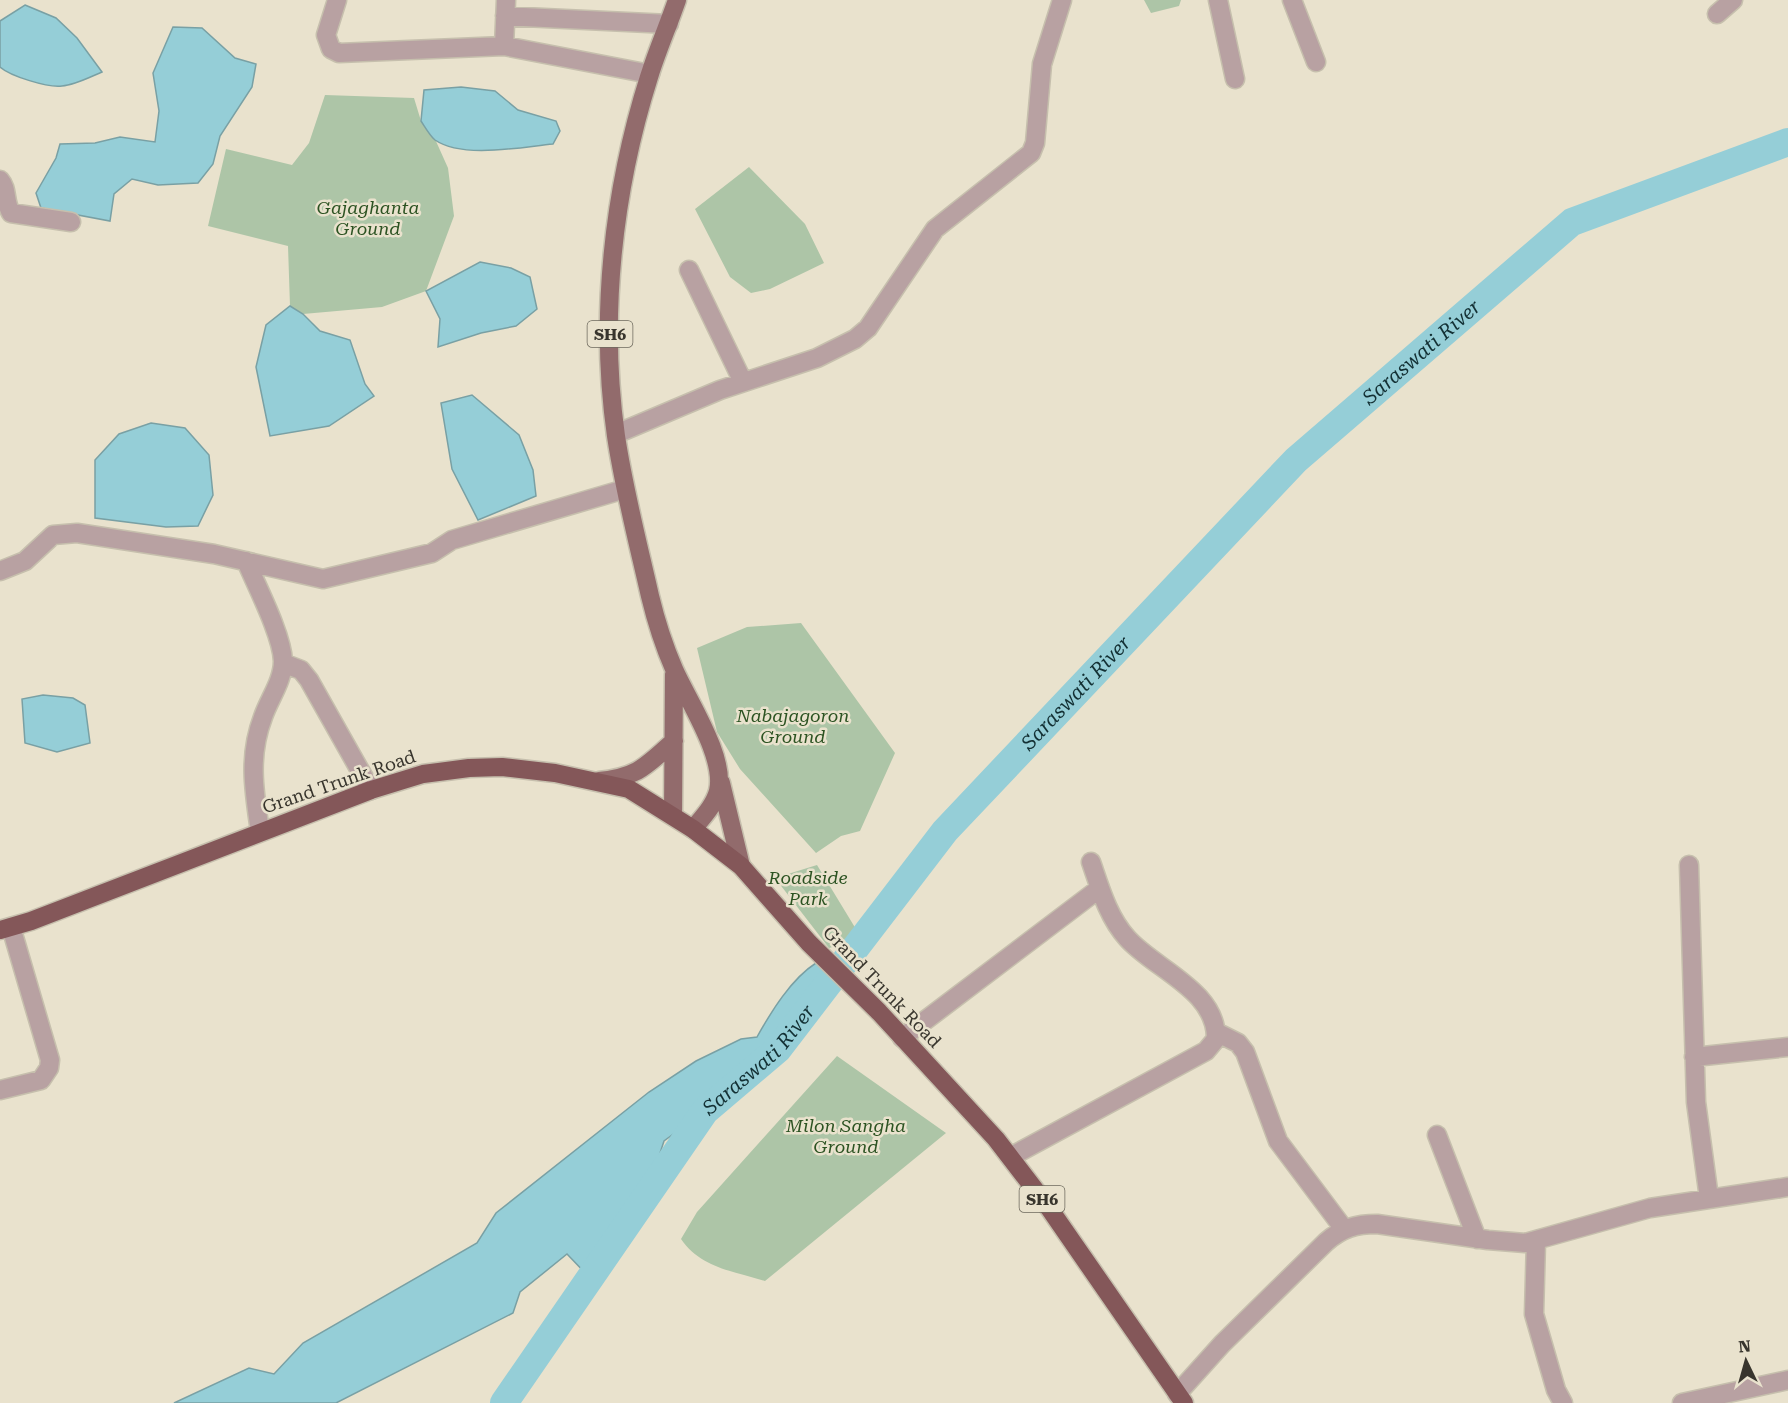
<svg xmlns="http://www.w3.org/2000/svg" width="1788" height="1403" viewBox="0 0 1788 1403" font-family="'Roboto Serif',serif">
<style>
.green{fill:#adc5a7}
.water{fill:#95ced7;stroke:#79a0a4;stroke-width:1.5}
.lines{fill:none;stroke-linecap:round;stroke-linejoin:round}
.river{stroke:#95ced7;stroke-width:28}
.minor-casing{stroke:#c6bfad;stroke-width:21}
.major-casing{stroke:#c6bfad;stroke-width:21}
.highway-casing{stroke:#c6bfad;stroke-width:21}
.minor{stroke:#b8a1a2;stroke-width:18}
.major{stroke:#926b6c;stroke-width:18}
.highway{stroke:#845759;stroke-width:18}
.labels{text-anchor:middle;stroke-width:5;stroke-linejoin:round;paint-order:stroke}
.shield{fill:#e9e2cd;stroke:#6d695d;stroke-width:1.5}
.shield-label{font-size:16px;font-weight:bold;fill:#38352d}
.park-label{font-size:18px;font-style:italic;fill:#2c5322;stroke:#e9e2cd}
.street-label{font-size:18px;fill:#38352d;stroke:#e9e2cd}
.water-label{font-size:20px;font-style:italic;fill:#133034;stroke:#e9e2cd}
</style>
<rect width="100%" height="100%" fill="#e9e2cd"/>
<!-- green -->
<path class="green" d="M1144,0h37l-2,6 -28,7z
M325,95l89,3 7,23 14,18 13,29 6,48 -28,75 -44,16 -79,7 -13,-8 -2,-60 -80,-20 18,-77 66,16 17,-22z
M749,167l56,57 19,39 -54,26 -19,4 -21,-16 -35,-68z
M801,623l94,130 -35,78 -19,5 -25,17 -76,-84 -23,-37 -20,-84 50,-21z
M817,865l45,74 -33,9 -54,-70z
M837,1056l109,77 -181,148c-32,-10 -64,-13 -84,-42l16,-27z"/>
<!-- water -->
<path class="water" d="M25,5l31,13 21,20 25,34c-12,5 -27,13 -40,14 -14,2 -52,-10 -62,-19v-46z
M173,27l29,1 33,30 21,6 -4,23 -32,49 -7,28 -15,19 -40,2 -26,-6 -18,15 -4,27 -69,-13 -5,-15 20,-35 4,-14 35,-1 25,-6 35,5 4,-31 -6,-38z
M461,87l34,4 23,19 38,11 4,10 -7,13c-32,3 -90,15 -118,-4 -5,-4 -10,-13 -14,-19l3,-31z
M480,262l31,6 19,9 7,32 -21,17 -35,7 -43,14 2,-28 -14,-28z
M290,306l13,8 17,17 30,9 15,44 9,12 -45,30 -59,10 -14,-69 10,-42z
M472,395l47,40 14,35 3,26 -58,24 -26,-51 -11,-66z
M151,423l34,5 24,27 4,40 -15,31 -32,1 -71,-9v-58l24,-26z
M43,695l30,3 12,7 5,38 -33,9 -32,-9 -3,-44z
M816,963l16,16 -54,70 -73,62 -41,30 -18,55 -56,82 -23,-24 -47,38 -7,21 -177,90h-162l75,-35 25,6 29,-31 174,-100 19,-30 153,-121 47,-31 45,-22 16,-2c14,-25 34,-58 59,-74z"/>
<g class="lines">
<!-- river -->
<path class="river" id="s1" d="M504,1403l201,-292 73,-62 167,-218 351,-371 276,-238 216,-80"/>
<defs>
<path id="minor" d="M337,0l-11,35 5,14 8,4 165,-7 146,28
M1218,0l17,79
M1292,0l24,62
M1717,14l16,-14
M505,16l164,8
M504,46l2,-46
M0,180c8,9 4,21 11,33l60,9
M689,270l54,112
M616,434l104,-44 97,-32 38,-19 13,-11 67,-99 96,-76 4,-10 7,-79 20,-64
M246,561c11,26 36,74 37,100 0,20 -14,38 -20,56 -15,39 -9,74 -3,114
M0,571l25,-10 28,-26 24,-2 137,21 109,25 109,-26 20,-13 173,-51
M283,663l18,7 8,10 62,110
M1689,865l7,237 13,96
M1216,1032l22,11 7,9 33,89 66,88
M902,1038l198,-150
M1694,1057l94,-10
M0,1090l41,-10 8,-12 1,-8 -39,-133
M1437,1135l40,104
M1010,1157l196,-106 10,-12c1,-49 -62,-70 -89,-101 -19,-21 -27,-50 -36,-76
M1536,1240l-2,74 22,76 7,13
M1177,1394l45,-50 104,-102c16,-14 30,-18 51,-18l111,16 37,3 125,-35 138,-21
M1682,1403l106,-23"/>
<path id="major" d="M677,0c-9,26 -20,51 -28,77 -36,114 -50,240 -33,359 8,54 22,107 34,160 6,25 14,50 24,73 14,32 52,88 44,122 -4,15 -16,27 -25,38
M599,781c39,-4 47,-15 75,-40
M721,783l20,83
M673,816l1,-142"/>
<path id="highway" d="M0,930l31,-9 340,-131 52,-16 46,-6 33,-1 53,6 74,16 64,40 48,37 68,77 70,69 117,127 53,69 135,195"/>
</defs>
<!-- minor casing -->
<use href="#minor" class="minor-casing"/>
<!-- major casing -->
<use href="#major" class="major-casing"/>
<!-- highway casing -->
<use href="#highway" class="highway-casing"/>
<!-- minor -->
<use href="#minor" class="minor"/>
<!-- major -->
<use href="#major" class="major"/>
<!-- highway -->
<use href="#highway" class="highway"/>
</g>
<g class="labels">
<!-- shield labels -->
<g class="shield">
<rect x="587.5" y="321" width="45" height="26" rx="4.5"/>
<rect x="1019.5" y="1186" width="45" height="26" rx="4.5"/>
</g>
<g class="shield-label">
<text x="610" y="340">SH6</text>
<text x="1042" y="1205">SH6</text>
</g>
<!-- park labels -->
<g class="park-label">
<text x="368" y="214">Gajaghanta<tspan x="368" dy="21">Ground</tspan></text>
<text x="793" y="722">Nabajagoron<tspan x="793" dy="21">Ground</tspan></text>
<text x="808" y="884">Roadside<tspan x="808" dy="21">Park</tspan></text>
<text x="846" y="1132">Milon Sangha<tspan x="846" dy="21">Ground</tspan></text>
</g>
<!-- street labels -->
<g class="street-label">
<text transform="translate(339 782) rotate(-19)" y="6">Grand Trunk Road</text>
<text transform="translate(882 987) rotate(46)" y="6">Grand Trunk Road</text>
</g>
<!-- water labels -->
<g class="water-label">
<text dy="7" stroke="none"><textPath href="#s1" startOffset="1401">Saraswati River</textPath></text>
<text dy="7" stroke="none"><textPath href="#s1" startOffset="915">Saraswati River</textPath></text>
<text dy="7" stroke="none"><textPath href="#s1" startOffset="429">Saraswati River</textPath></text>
</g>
</g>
<!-- north arrow -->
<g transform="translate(1746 1361) rotate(355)" stroke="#e9e2cd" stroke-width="4.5" paint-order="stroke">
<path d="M0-4.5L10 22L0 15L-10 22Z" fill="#38352d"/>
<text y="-9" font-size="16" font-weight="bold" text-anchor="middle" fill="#38352d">N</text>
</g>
</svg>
